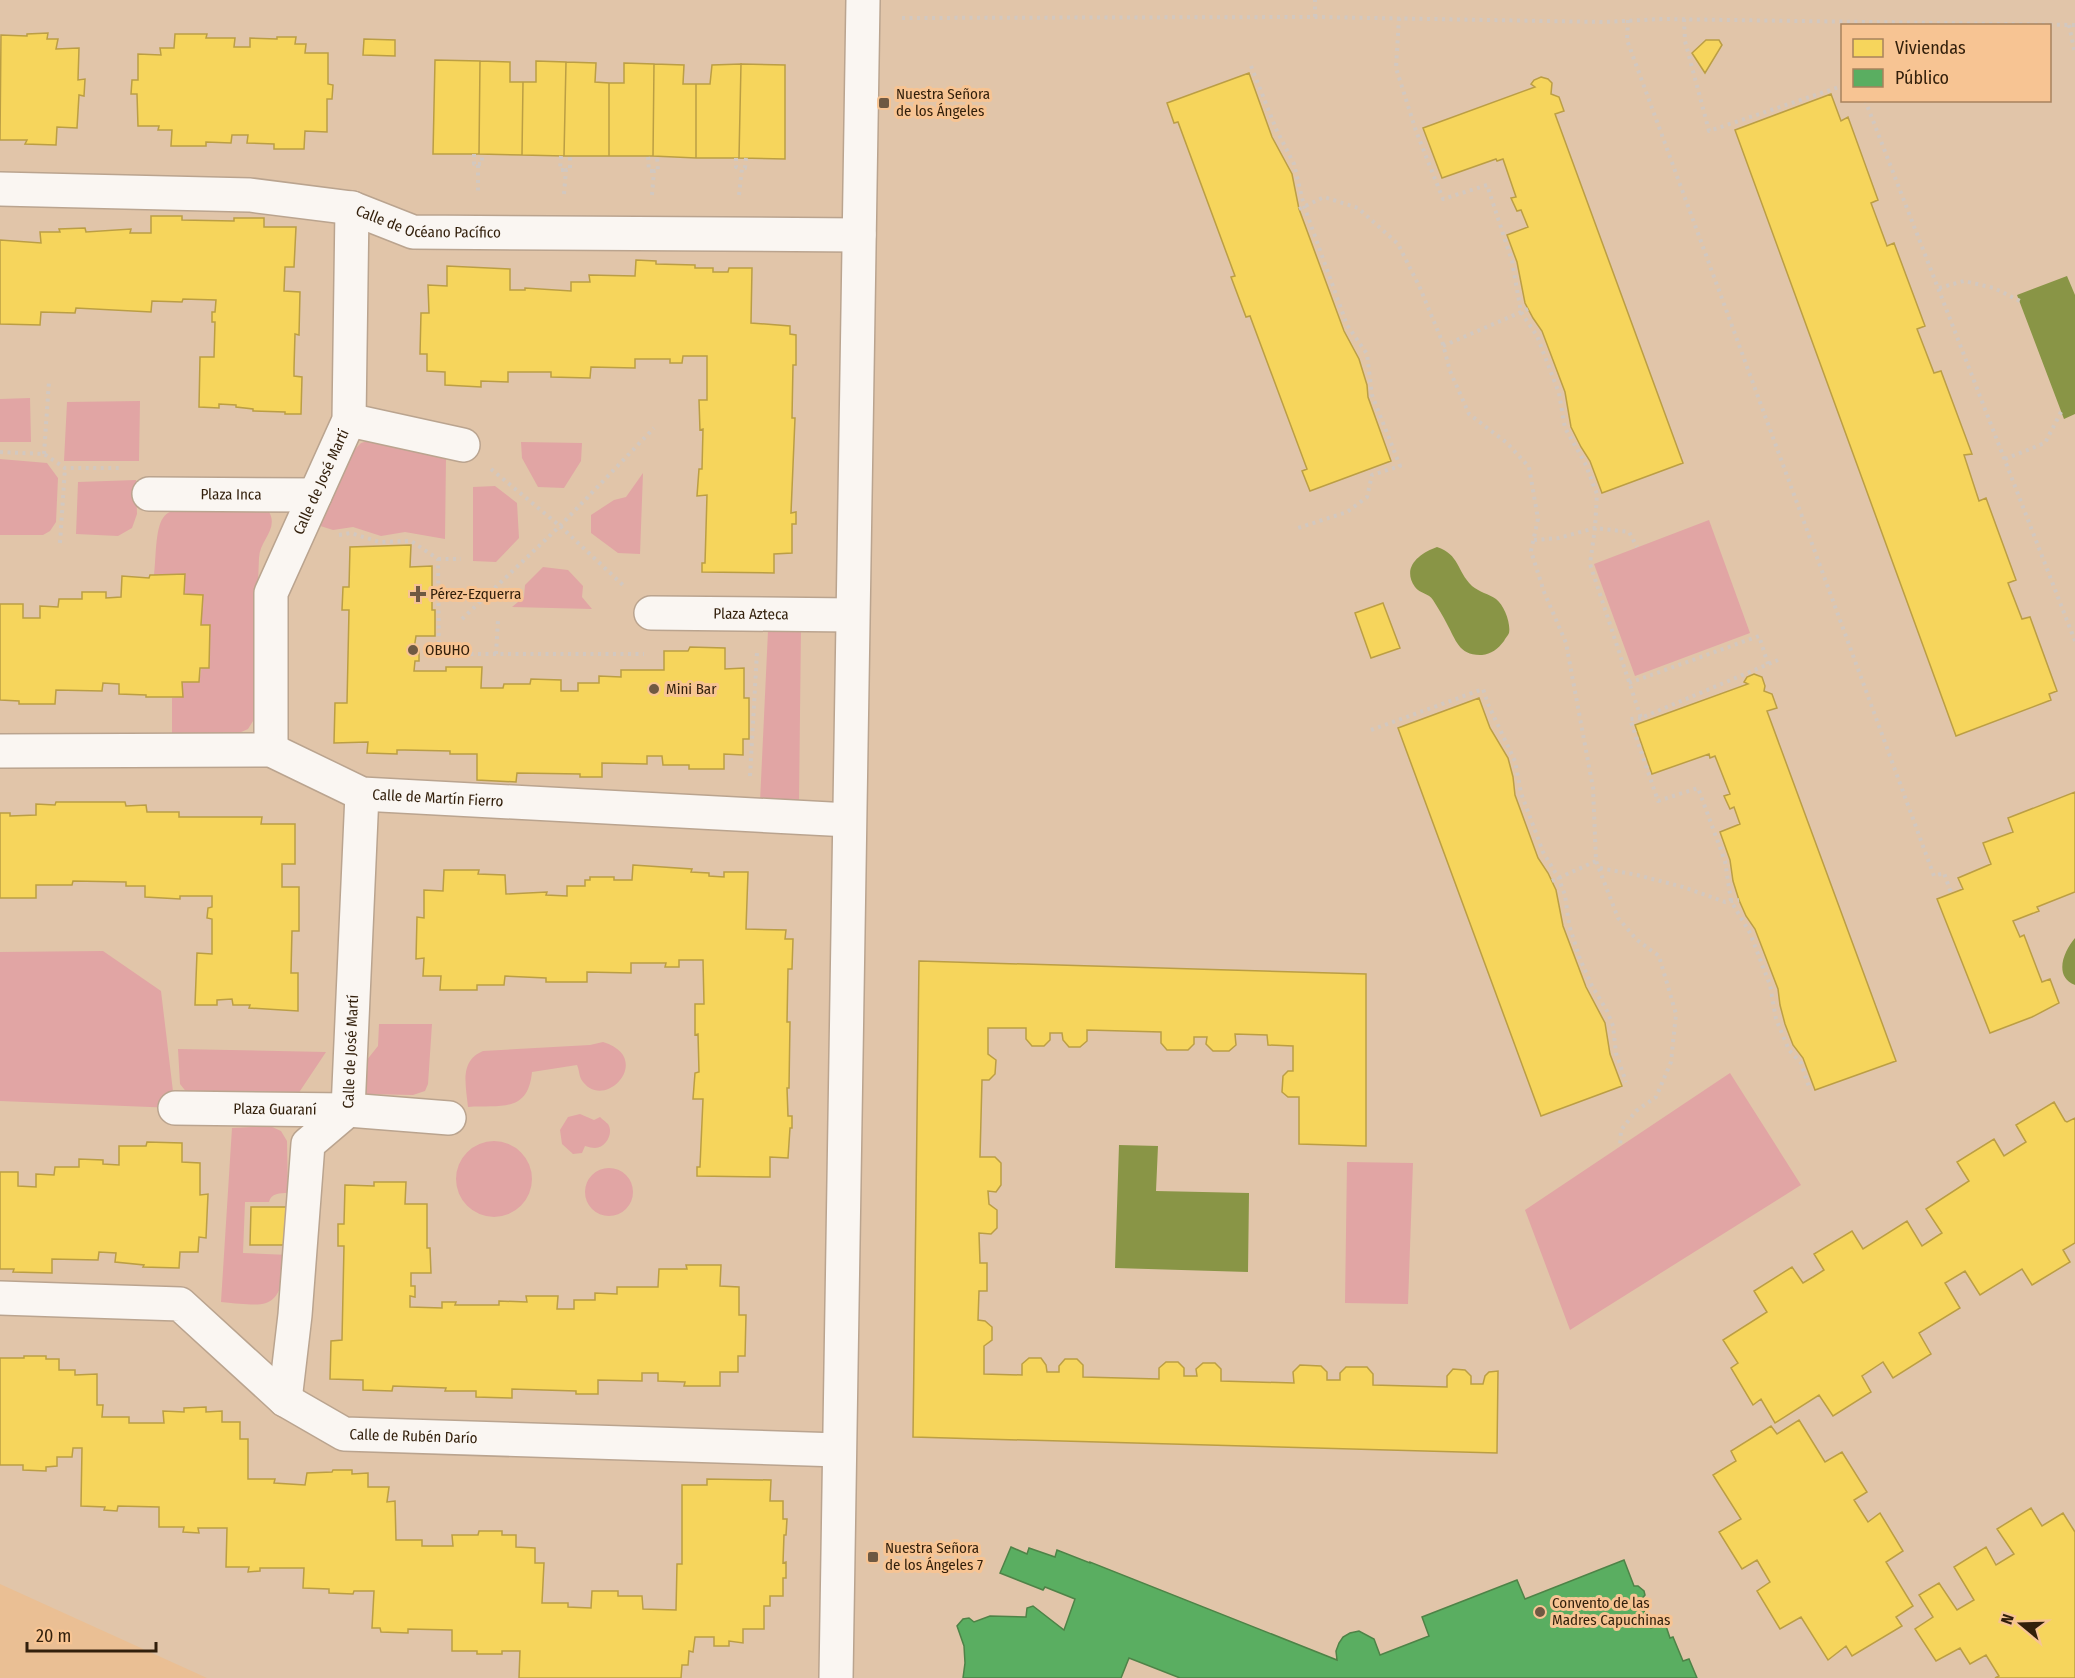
<svg xmlns="http://www.w3.org/2000/svg" width="2075" height="1678" viewBox="0 0 2075 1678" font-family="'Fira Sans Condensed',sans-serif">
<style>
.built{fill:#eabf94}
.green{fill:#e1a5a4}
.water{fill:#899546}
.homes{fill:#f6d55c;stroke:#bb9e44;stroke-width:1.5}
.public{fill:#5aae61;stroke:#4e8347;stroke-width:1.5}
.lines{fill:none;stroke-linecap:round;stroke-linejoin:round}
.street-casing{stroke:#baa48f;stroke-width:36}
.path{stroke:#d2c8c0;stroke-width:4;stroke-dasharray:3 4.5;stroke-linecap:butt}
.street{stroke:#faf6f2;stroke-width:33}
.poi-dot{fill:#6f5942;stroke:#f7c493;stroke-width:2}
.labels{text-anchor:middle;stroke-width:6;stroke-linejoin:round;paint-order:stroke}
.poi-label{font-size:15px;fill:#321f0b;stroke:#f7c493;text-anchor:start}
.street-label{font-size:15px;fill:#321f0b;stroke:#f7c493}
</style>
<rect width="100%" height="100%" fill="#e1c5a9"/>
<!-- built -->
<path class="built" d="M0,1584l207,94h-207z"/>
<!-- green -->
<path class="green" d="M30,398l1,44h-31v-43z
M140,401l-1,60h-75l3,-59z
M371,440l75,17 -1,82 -40,-7 -24,4 -28,-9 -20,3 -19,-6 37,-71 10,-10z
M521,442l61,1 -1,18 -17,27 -26,-1 -16,-29z
M0,459l47,4 11,15 -2,44 -6,9 -7,4h-43z
M643,473l-3,81 -22,-1 -27,-20v-18l23,-15 12,-3z
M136,480l1,34 -5,14 -14,8 -42,-2 2,-52z
M495,486l22,17 2,35 -23,24 -23,-1v-74z
M266,507c16,21 -6,31 -7,51 -3,52 2,103 -1,155l-10,16 -25,11 -51,1v-43l10,-1v-15h17l10,-57h-8l2,-30 -19,-1 1,-19h-31c2,-14 1,-46 9,-57 4,-6 9,-7 16,-9z
M1709,520l41,113 -115,43 -41,-112z
M543,567l25,3 15,16 -1,11 10,12 -80,-2 12,-10 1,-12z
M801,627l-2,174 -39,1 8,-171z
M103,951l58,40 14,117 -175,-7v-149z
M379,1024h53l-4,60 -3,7 -12,4 -48,-1 -3,-28 16,-20z
M603,1042c53,16 0,73 -22,37 -2,-4 -2,-10 -4,-14l-45,7c-4,41 -31,33 -64,35 -2,-22 -9,-46 15,-56l107,-6z
M178,1049l148,3 -28,42h-110l-8,-10z
M1730,1073l71,112 -231,145 -45,-120z
M580,1114l14,6 6,-3c1,1 7,6 8,7 6,9 -2,24 -13,24 -3,0 -6,-1 -10,-2l-3,7 -9,1 -11,-10 -2,-14 8,-13z
M270,1126l11,5 6,10 1,52c-8,0 -17,0 -19,9h-24l-2,51 46,2c-12,55 -15,52 -68,47l11,-174z
M456 1179a38 38 0 1 1 76 0a38 38 0 1 1-76 0Z
M1347,1162l66,1 -5,141 -63,-1z
M585 1192a24 24 0 1 1 48 0a24 24 0 1 1-48 0Z"/>
<!-- water -->
<path class="water" d="M2067,276l8,19v119l-11,5 -47,-124z
M1437,547c23,8 19,23 35,39 7,6 17,8 24,13 8,6 15,24 13,34 -1,3 -4,5 -5,8 -6,8 -13,13 -22,14 -23,1 -26,-15 -35,-31 -4,-8 -9,-16 -14,-24 -4,-7 -13,-6 -18,-13 -14,-20 5,-34 22,-40z
M2075,938v47c-22,-9 -11,-34 0,-47z
M1119,1145l39,1 -2,45 93,2 -1,79 -133,-4z"/>
<!-- homes -->
<path class="homes" d="M48,33l-1,6h11l-2,10 23,-1 -1,32 7,-1 -1,17 -5,-1 -2,33 -20,-1 -1,18 -31,-1 2,-4h-27l1,-105 26,1v-2z
M175,34h32l-1,4h29l-1,9h16v-9l27,1v-2h19l-1,7h11l-1,9h23v31l5,1 -1,14h-5v33l-22,-1 -1,18h-30v-5l-27,-1 1,-8h-16l-1,8 -25,-1v4h-35l1,-16h-14l1,-4h-21l-1,-32h-6l1,-14h6v-26l23,1 -1,-7h14z
M364,39l31,1v16l-32,-1z
M1706,40h13l3,5 -17,28 -13,-20z
M435,60l45,1 -1,93h-46z
M480,61l30,1v20h13l-1,73 -43,-1z
M536,61l30,1 -2,94 -42,-1 1,-73h13z
M566,62l30,1 -1,19 14,1v73h-45z
M624,63l30,1 -1,92h-44v-73h15z
M654,64l30,1 -1,19h13v74l-43,-2z
M741,64l44,1v94l-46,-1z
M741,64l-2,94h-43v-74h14l2,-19z
M1249,73l23,64 20,37 7,35 45,122 15,28 8,26 1,12 23,64 -81,30 -8,-20 5,-2 -57,-153 -4,1 -15,-40 4,-1 -57,-154 -4,1 -7,-20z
M1541,77l7,2 4,4 -1,11 8,3 5,14 -9,3 128,349 -81,30 -12,-32 -9,-14 -10,-20 -6,-35 -23,-61 -9,-13 -8,-15 -8,-41 -10,-27 21,-8 -7,-17 -4,1 -6,-13 5,-1 -13,-38 -6,2 -1,-2 -54,19 -19,-50 112,-41 -4,-3 3,-4z
M1831,94l10,27 7,-4 30,83 -7,3 16,43 7,-3 31,83 -8,3 17,44 7,-2 31,83 -8,1 15,46 7,-3 30,82 -8,3 14,36 8,-2 27,74 -8,3 2,6 -95,36 -221,-606z
M151,216h31v4l52,1v-3h30v9h32l-2,40h-9l-1,24 16,1 -1,43 -4,-1 -1,34v8l8,1 -1,37h-16v-2l-32,-1v-2l-17,-2v-2l-17,-1v4l-20,-1 1,-50h14l1,-35h-3v-10h3l1,-12 -33,-1 -1,3 -30,-1 -1,11 -75,-4 -1,5 -34,-1 -1,13 -40,-1v-84l41,3 -1,-11h20l-1,-3 26,-1 1,4 45,-3 -1,4h21z
M636,260l20,1v3l39,1v3h18v4h15l1,-4h23l-1,55 39,3v8l6,1v30h-3l-1,53h3l-4,95 5,-1v12h-4v29l-18,1v19l-72,-1v-9h3l2,-68 -10,1 2,-27h3l1,-40 -3,1 -1,-30h8v-44h-24l-1,7h-12v-4h-35v9l-44,-1 -1,11 -39,-1v-5h-43v10l-27,-1v6l-36,-2v-13l-18,-1v-17h-7l1,-41h8l-1,-28 19,1v-20l63,3v21h15v-2l46,3v-9h19l-1,-7 46,1z
M411,545l-1,22 22,-1v44h3v26h-19l-2,13 5,1v11h-4l-1,10h32v-4h36l-1,21h22l1,-4h26l1,-5 30,1v11h17v-8h21v-7l22,1v-7h43v-19h24l2,-4 35,1v21l19,-1v30h5v41h-6v16l-19,-1v15h-35v-4h-26l-1,-9h-15v8l-45,-1v14h-22v-3l-63,-1 -1,9 -39,-2v-26h-27v-3l-45,-1h-8v4l-30,-1 1,-11 -34,1 1,-40h12l2,-93h-7l1,-23h6l1,-40z
M185,574l-1,20 19,1 -2,30h9l-1,43h-9l-1,14h-17l1,15h-37v-2l-27,-1v-10l-16,-1 -1,8 -46,-1 -1,14h-36v-3l-19,-1v-96h23v14h17v-12l18,1 1,-8h23v-7h24v6l15,-1 1,-21 27,2 1,-3h4z
M1383,603l17,45 -29,10 -16,-45z
M1754,674l8,3 3,9 -1,5 8,3 5,14 -10,3 129,350 -81,29 -12,-32 -10,-13 -8,-21 -5,-19 -2,-16 -23,-60 -9,-13 -7,-16 -6,-19 -3,-21 -10,-28 20,-8 -6,-17 -4,2 -6,-13 6,-2 -15,-38 -5,2 -1,-4 -57,20 -17,-49 113,-41 -4,-2 3,-5z
M1479,698l11,30 18,30 5,19 2,18 23,63 10,15 8,17 7,36 23,61 19,36 5,31 12,32 -81,30 -143,-388z
M2075,792v100l-38,15 2,4 -26,10 7,16 4,-2 18,47 8,-3 9,24 -27,14 -42,16 -53,-134 26,-10 -5,-11 33,-14 -8,-21 30,-11 -5,-14z
M56,802h69l1,4 20,-1 1,7h32v5h83l-1,7h34v40h-13v23h17v44h-7l-1,42h7v38l-49,-3 1,-3h-17l-1,-6 -15,1v5h-22l2,-52 15,1v-35l-5,-1 1,-10 4,-1v-11h-32v3l-35,-2v-11h-19v-4l-53,-1 -1,4h-36v13h-36v-85h10v3l26,-1v-11l19,1z
M633,865l59,4 -1,3 18,1v3l15,1v-5h24l-2,57 40,1 -1,9h8l-1,30h-4l-1,53h3l-1,66h-2l1,28h4v12h-2l-2,30 -18,-1v20l-73,-1v-9h3l3,-68h-10l2,-26 4,-1 -1,-38 -3,1v-31h9l-1,-44h-24v7h-14l1,-4h-35v10l-44,-1v10h-41v-4l-41,-2 -1,9h-27v5h-37l1,-14h-18l1,-18 -8,1 1,-42 7,1v-28l19,1 1,-21h35l-1,4 27,1 1,19 41,-2 -1,3 21,1v-10h18v-6h5v-3h24v3h18z
M919,961l447,13v172l-67,-2v-47h-11l-6,-5 1,-16 5,-5h5v-25l-25,-1 -1,-10 -32,-1 1,11 -7,6h-16l-7,-7 1,-7h-13v7l-6,6h-21l-6,-7v-11l-74,-2v11l-7,6h-11l-6,-7 -1,-7h-12v7l-6,6h-12l-6,-7v-11h-38v26l8,6 -1,14 -6,6h-7l-2,77h15l6,6v22l-5,7 -8,-1 1,13 8,6v18l-6,6 -12,-1 1,30h7v28h-8l-1,29 7,1 7,6v13l-8,6v28l38,1v-11l7,-6h12l5,7 1,7h12v-6l6,-7h12l6,6v12l76,2v-11l7,-6h12l6,6v8h13l-1,-7 7,-6h12l6,6v12l73,2 -1,-11 7,-7 21,1 6,6v8h13v-7l6,-6h21l6,7v11l74,2v-11l6,-7 12,1 6,6v8h12l2,-8 4,-4 9,-1 -1,82 -584,-16z
M2054,1102l11,19 2,1 8,-4v125l-12,7 7,12 -38,23 -10,-16 -42,26 -15,-24 -20,12 15,25 -41,25 12,21 -38,24 -10,-16 -21,14 9,16 -38,24 -14,-21 -44,28 -14,-24 -8,6 -22,-37 7,-5 -15,-23 44,-28 -13,-21 38,-24 11,16 10,-6 11,-7 -10,-16 38,-23 11,18 44,-28 15,25 20,-13 -16,-24 43,-28 -12,-19 37,-23 10,17 22,-14 -10,-17z
M147,1142l35,1v19l18,1v32l8,-1 -2,44 -7,-1 -1,15h-18l-1,16 -36,-1 1,-2 -29,-3 1,-9 -17,-1 -1,8 -46,-1v14l-39,-1 1,-3h-14v-97h18v14l18,1v-13l18,1 1,-8h24v-8l24,1v4l16,1v-19h27z
M374,1182h32l-1,22h22v44h3l1,25h-20v13h4v11l-5,-1v11l32,1v-6h14l-1,3h44v-4l28,1 -1,-6h32l-1,13h17v-9h21v-7l22,1v-7h41l1,-18h28l-1,-4h35l-1,21 19,1v28h7l-1,41h-7v16h-18v14h-36l1,-4 -27,-1v-8h-16v8l-44,-1v14h-22v-3l-64,-2v9l-36,-1v-6h-31l1,-3 -53,-2 -1,5 -29,-1v-10l-33,-1 1,-38 11,-1 2,-94h-6v-22h6l1,-39 29,1z
M251,1207h42l-1,38h-42z
M24,1356h22v3h13v11h16v5l22,-1v31h6l-1,12h27v6h35l-1,-12 21,1v-4l22,-1v5l16,-1v11h18v17h8v40h27l-1,4 31,2 2,-12 25,-1 1,-2h19v4l16,-1v14h21l-2,15 8,-1 1,39h26v6h31l-1,-11h26l1,-4h23v4h14v12l19,1v15h9l-2,40h26v4l23,1 1,-17h26v5h24l1,13 33,1 1,-46h5v-79h25v-6l64,1 -1,21h13v18h4l-1,16h-2l-1,28 3,-1v16h-3v18h-13v10h-6v23h-21v14l-14,-2v5h-15v-9h-19l-2,15 -4,-1 -1,14h-6l-1,13h-162l1,-27h-18v3h-25v-3h-25v-21l-44,-1v4l-27,-1 -1,-4h-8l2,-37h-20l-1,3 -24,-1v-4l-26,-1 1,-20h-44v3l-12,1 1,-5h-23l1,-39h-29l1,5 -16,-1 1,-5h-25v-20l-41,-1 -1,5 -13,-1 1,-3 -24,-1 1,-58h-9l-1,9h-15v9l-11,1v4l-23,-1v-5h-23v-107h24z
M1799,1420l26,42 17,-10 25,40 -13,8 14,22 12,-9 23,38 -17,11 27,44 -17,11 6,9 -50,30 -6,-10 -18,14 -27,-43 -21,12 -23,-38 13,-9 -13,-22 -15,9 -23,-37 22,-13 -28,-44 23,-14 -5,-10 40,-25 6,8z
M2031,1508l11,18 21,-13 12,19v146h-80l4,-2 -13,-21 -16,9 -10,-16 -24,13 -21,-32 18,-12 -14,-22 20,-12 18,27 17,-10 -20,-33 32,-20 10,18 18,-11 -17,-25z"/>
<!-- public -->
<path class="public" d="M1011,1547l16,7 2,-6 26,9 2,-7 33,13v-1l247,98 -1,-9 3,-8 4,-6 7,-4 9,-2 15,8 6,16 49,-19 -7,-19 95,-37 8,19 99,-39 10,26h4l6,5 1,4 -5,6 11,27 14,-5 5,15 3,-1 10,24 6,-2 8,19h-517l-51,-20 -8,20h-158l2,-15 -1,-17 -7,-20 6,-7 6,-1 5,4 16,-6 36,1 1,-9 6,-2 31,24 11,-31 -30,-12 -2,3 -43,-17z"/>
<g class="lines">
<defs>
<g id="street">
<path id="s1" d="M0,189l250,6 102,13 61,24 446,3"/>
<path d="M349,420l114,25"/>
<path id="s2" d="M149,494l166,1"/>
<path id="s3" d="M651,613l201,2"/>
<path id="s4" d="M271,750v-157l78,-173 3,-212"/>
<path id="s5" d="M0,751l271,-1 91,44 487,26"/>
<path id="s6" d="M175,1108l173,2 101,8"/>
<path id="s7" d="M0,1298l180,6 105,96 59,34 495,16"/>
<path id="s8" d="M285,1400l10,-85 13,-171 40,-34 14,-316"/>
<path d="M836,1678l27,-1678"/>
</g>
</defs>
<!-- street casing -->
<use href="#street" class="street-casing"/>
<!-- path -->
<path class="path" d="M1315,17v-17
M902,18l413,-1 289,5 58,-3 413,6
M1399,18l-3,50 20,63 27,68 44,-14 25,76 9,51 16,24 22,57 6,35 20,35 12,31 -2,34 -5,36 51,154 137,-58
M1684,19l1,22 24,90 133,-45
M1628,20l-1,20 307,836 10,-3 7,20
M2069,25l6,29
M1251,66l25,63 18,35 10,42 43,119 20,29 5,41 28,71 -28,9 -5,22 -20,15 -49,16
M1865,100l210,541
M474,154v10h4v30
M561,156l-1,14h6
M648,157l1,14h5
M736,158v9l6,1
M478,164h4v-10
M564,194l2,-24h4v-14
M652,195l2,-24h4l-1,-14
M739,195l3,-27h3l1,-10
M1299,209l25,-12 34,11 40,36 22,44 22,53 8,30 19,43 38,29 22,24 9,52 -7,32 13,41 22,51 27,145 3,73 22,57 19,22 22,16 17,58 -5,48 -15,35 -20,14 -15,19 -1,16
M1939,288l25,-7 30,7 26,13
M1443,346l85,-37
M0,452l44,2 21,14h56
M44,454l5,-73
M2005,459l40,-16 16,-31
M491,469l69,57 65,61
M339,535l12,-2 28,9 32,-1 27,18 1,95h205
M1534,540l25,-2 36,-10 34,4 8,15
M60,543l5,-75
M438,559h23
M462,619l98,-93 94,-98
M496,654l2,-34
M1629,683l130,-47 9,28
M1641,718l-11,1 28,82 40,-13 27,73 6,40 19,32 20,52 6,34 13,31 12,13 9,27
M1371,730l112,-41 5,15 27,57 6,32 22,59 15,25 7,18 4,30 11,34 12,27 15,25 6,15 3,27 10,29
M750,776l7,-124
M1600,868l37,7 46,12 42,15 14,-2
M1552,881l44,-20"/>
<!-- street -->
<use href="#street" class="street"/>
</g>
<!-- markers -->
<g class="poi-dot">
<rect x="878" y="97" width="12" height="12" rx="3"/>
<path d="M415 585h6v6h6v6h-6v6h-6v-6h-6v-6h6z"/>
<circle cx="413" cy="650" r="6"/>
<circle cx="654" cy="689" r="6"/>
<rect x="867" y="1551" width="12" height="12" rx="3"/>
<circle cx="1540" cy="1612" r="6"/>
</g>
<g class="labels">
<!-- poi labels -->
<g class="poi-label">
<text x="896" y="99">Nuestra Señora<tspan x="896" dy="17">de los Ángeles</tspan></text>
<text x="430" y="599">Pérez-Ezquerra</text>
<text x="425" y="655">OBUHO</text>
<text x="666" y="694">Mini Bar</text>
<text x="885" y="1553">Nuestra Señora<tspan x="885" dy="17">de los Ángeles 7</tspan></text>
<text x="1552" y="1608">Convento de las<tspan x="1552" dy="17">Madres Capuchinas</tspan></text>
</g>
<!-- street labels -->
<g class="street-label">
<text dy="5" stroke="none"><textPath href="#s1" startOffset="432">Calle de Océano Pacífico</textPath></text>
<text dy="5" stroke="none"><textPath href="#s4" startOffset="279">Calle de José Martí</textPath></text>
<text dy="5" stroke="none"><textPath href="#s2" startOffset="82">Plaza Inca</textPath></text>
<text dy="5" stroke="none"><textPath href="#s3" startOffset="100">Plaza Azteca</textPath></text>
<text dy="5" stroke="none"><textPath href="#s5" startOffset="448">Calle de Martín Fierro</textPath></text>
<text dy="5" stroke="none"><textPath href="#s8" startOffset="368">Calle de José Martí</textPath></text>
<text dy="5" stroke="none"><textPath href="#s6" startOffset="100">Plaza Guaraní</textPath></text>
<text dy="5" stroke="none"><textPath href="#s7" startOffset="460">Calle de Rubén Darío</textPath></text>
</g>
</g>
<!-- legend -->
<rect x="1841" y="24" width="210" height="78" fill="#f7c493" stroke="#a8825d" stroke-width="1.5"/>
<rect x="1853" y="39" width="30" height="18" fill="#f6d55c" stroke="#a8825d" stroke-width="1.5"/>
<text x="1895" y="54" font-size="18" fill="#321f0b">Viviendas</text>
<rect x="1853" y="69" width="30" height="18" fill="#5aae61" stroke="#a8825d" stroke-width="1.5"/>
<text x="1895" y="84" font-size="18" fill="#321f0b">Público</text>
<!-- north arrow -->
<g transform="translate(2021 1624) rotate(289)" stroke="#f7c493" stroke-width="4.5" paint-order="stroke">
<path d="M0-4.5L10 22L0 15L-10 22Z" fill="#321f0b"/>
<text y="-9" font-size="16" font-weight="bold" text-anchor="middle" fill="#321f0b">N</text>
</g>
<!-- scale -->
<path d="M27 1642v9h129v-9" fill="none" stroke="#321f0b" stroke-width="3"/>
<text x="36" y="1642" font-size="18" fill="#321f0b" stroke="#f7c493" stroke-width="4.5" paint-order="stroke">20 m</text>
</svg>
